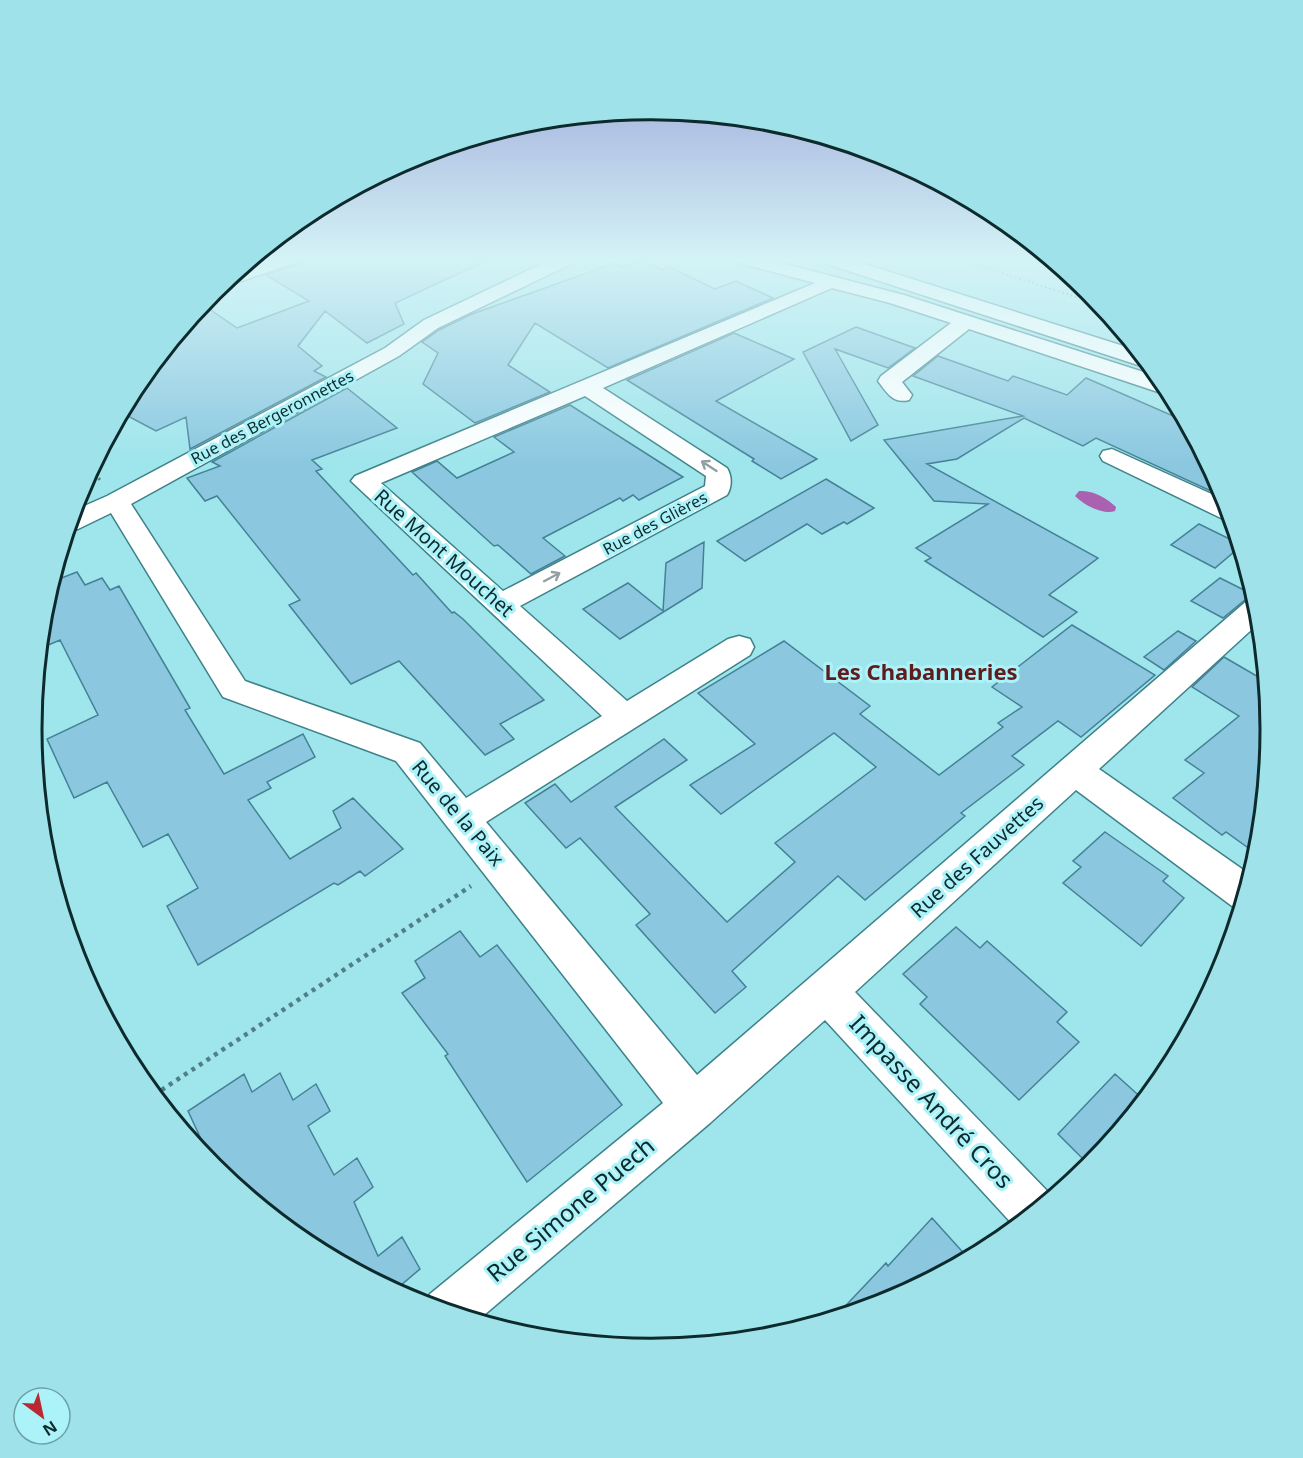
<svg xmlns="http://www.w3.org/2000/svg" width="1303" height="1458" viewBox="0 0 1303 1458" font-family="'Noto Sans',sans-serif">
<style>
.water{fill:#a961b0}
.building{fill:#8bc8e0;stroke:#458196;stroke-width:1.5}
.lines{fill:none;stroke-linecap:round;stroke-linejoin:round}
.minor-casing{stroke:#3d8289;stroke-width:3}
.major-casing{stroke:#3d8289;stroke-width:3}
.path-far2{stroke:#508085;stroke-width:2;stroke-dasharray:1.5 3;stroke-linecap:butt}
.path-far1{stroke:#508085;stroke-width:3;stroke-dasharray:2 4;stroke-linecap:butt}
.path{stroke:#508085;stroke-width:4.5;stroke-dasharray:4 5;stroke-linecap:butt}
.minor{fill:#fff;fill-rule:evenodd}
.major{fill:#fff;fill-rule:evenodd}
.oneway{stroke:#929fa0}
.labels{text-anchor:middle;stroke-width:6;stroke-linejoin:round;paint-order:stroke}
.far-street-label{font-size:16px;fill:#0d2a2d;stroke:#acf2f9}
.street-label{font-size:20px;fill:#0d2a2d;stroke:#acf2f9}
.quarter-label{font-size:22px;font-weight:bold;fill:#601b1c;stroke:#acf2f9}
.near-street-label{font-size:24px;fill:#0d2a2d;stroke:#acf2f9}
.rim{fill:none;stroke:#0d2a2d;stroke-width:3}
</style>
<rect width="100%" height="100%" fill="#9fe5ec"/>
<!-- water -->
<path class="water" d="M1079,491c13,-1 28,7 37,16l-1,4c-13,4 -31,-6 -40,-15z"/>
<!-- building -->
<path class="building" d="M302,258h190l-97,45 9,21 -37,19 -42,-32 -27,35 24,20 -8,5 12,6 -136,72 -4,-32 -30,14 -30,-16v-11l10,-20 37,-44 4,-1 -2,-2 27,-33 35,24 72,-27 -43,-26 32,-11z
M642,260l20,10 7,-3 46,22 21,-8 37,17 -165,70 -73,-45 -27,42 42,27 -75,31 -52,-39 15,-31 -16,-11 17,-12 33,-16 143,-51 7,4z
M856,327l59,21 -27,20 -53,-19 43,76 -27,16 -48,-89z
M734,333l60,26 -78,42 101,58 -36,20 -29,-18 2,-2 -127,-79z
M938,356l70,25 5,-5 54,19 19,-17 101,44 39,76 -130,-60 -13,8 -59,-28 -67,41 -30,5 171,94 -49,37 28,17 -34,25 -118,-76 6,-3 -15,-10 72,-44 -54,-3 -50,-61 139,-24 -110,-40z
M347,388l50,40 -85,32 10,9 -6,2 97,104 3,-2 36,40 2,-1 9,7 81,81 -44,24 14,15 -29,16 -86,-94 -48,23 -62,-79 11,-5 -83,-104 -12,5 -18,-23 33,-12 -8,-4z
M570,405l113,72 -44,23 -6,-5 -10,6 -3,-3 -77,40 22,18 -34,18 -33,-29 -4,1 -82,-74 25,-11 20,17 57,-26 -20,-15z
M826,479l48,29 -27,16 -3,-2 -22,12 -15,-10 -62,37 -28,-20z
M1199,524l41,20 1,2 -26,22 -44,-23z
M704,542l-2,46 -82,51 -37,-30 45,-26 35,28 3,-48z
M77,572l8,13 17,-7 8,12 9,-4 71,122 -5,2 39,64 79,-40 12,23 -48,25 4,6 -23,12 42,59 51,-31 -8,-17 20,-13 50,51 -38,27 -5,-5 -22,14 -4,-2 -136,82 -31,-59 31,-18 -30,-54 -25,13 -36,-65 -33,16 -27,-59 51,-24 -38,-75 -21,9 4,-41 8,-26z
M1220,578l32,16 -29,24 -32,-17z
M1072,625l83,50 -74,62 -23,-16 -46,35 12,9 -63,48 4,3 -100,84 -27,-24 -106,95 14,16 -31,26 -79,-88 14,-11 -70,-76 -14,10 -41,-45 30,-19 16,18 93,-63 23,21 -72,47 112,115 68,-60 -20,-19 101,-76 -42,-34 -113,81 -31,-29 65,-41 -57,-51 86,-52 86,65 -10,8 79,61 64,-48 -5,-4 24,-16 -30,-20z
M1178,631l18,10 -32,29 -20,-13z
M1224,657l43,25 5,47 -14,126 -32,-23 -4,3 -49,-37 31,-25 -19,-13 54,-44 -47,-29z
M1105,832l63,44 -5,5 21,17 -43,48 -78,-63 18,-16 -8,-6z
M956,927l24,21 7,-7 80,71 -10,10 22,20 -60,58 -99,-96 7,-7 -24,-23z
M460,931l20,26 17,-12 125,160 -95,77 -82,-126 3,-2 -46,-61 23,-15 -10,-17z
M280,1073l13,27 23,-16 14,27 -22,15 26,49 23,-17 16,29 -19,15 24,54 24,-19 18,32 -26,22 -87,-47 -94,-77 -19,-23 7,-5 -13,-28 56,-37 8,18z
M1115,1074l30,27 -54,66 -33,-33z
M932,1218l37,41 -81,43 -54,16 52,-55 2,3z"/>
<g class="lines">
<defs>
<path id="minor" d="M273,258h27l-3,4 -64,22h-12l18,-14z
M554,258h24l-3,4 -137,66 -39,28 -268,148 114,177 175,62 46,55 136,-82 -251,-235 4,-5 460,-193 -80,-21 -3,-4h30l142,37 258,83 10,16 -11,-1 -192,-64 -67,53 10,13 -3,5c-16,4 -22,-7 -31,-19l3,-5 70,-53 -61,-20 -58,-15 -229,100 124,80c5,8 5,19 0,27l-207,111 107,95 101,-62 11,-3 11,3 4,8 -4,8 -264,167 211,253 552,-476 7,-2 5,24 -162,148 153,107 -10,33 -10,-3 -156,-116 -221,202 197,204 1,2 -37,30 -191,-208 -115,103 -233,198 -52,-16 5,-11 233,-191 -267,-342 -173,-64 -112,-184 -33,16 -11,2 6,-20 34,-15 278,-148 39,-28zM585,396l121,80 -1,10 -202,105 -122,-108z
M1112,449l115,52 6,18 -12,-1 -118,-57 -3,-5 3,-5z"/>
<path id="major" d="M818,258h28l293,93 12,14h-13l-317,-103z"/>
</defs>
<!-- minor casing -->
<use href="#minor" class="minor-casing"/>
<!-- major casing -->
<use href="#major" class="major-casing"/>
<!-- path-far2 -->
<path class="path-far2" d="M955,258l146,47"/>
<!-- path-far1 -->
<path class="path-far1" d="M91,469l9,11"/>
<!-- path -->
<path class="path" d="M154,1095l317,-209"/>
<!-- minor -->
<use href="#minor" class="minor"/>
<!-- major -->
<use href="#major" class="major"/>
</g>
<!-- one-way arrows -->
<defs><path id="oneway-shaft" d="M-6 0H5M1.5-3L5.5 0L1.5 3" fill="none" stroke-width="1.6" stroke-linecap="round" stroke-linejoin="round" transform="scale(1.5)"/></defs>
<g class="oneway">
<use href="#oneway-shaft" transform="translate(709 466) rotate(-147)"/>
<use href="#oneway-shaft" transform="translate(552 577) rotate(-28)"/>
</g>
<!-- sky -->
<linearGradient id="sky" x2="0" y2="1"><stop stop-color="#8f93d2"/><stop offset="0.56" stop-color="#d4f3f6"/><stop offset="1" stop-color="#d4f3f6" stop-opacity="0"/></linearGradient>
<rect width="1303" height="462" fill="url(#sky)"/>
<g class="labels">
<!-- far-street labels -->
<g class="far-street-label">
<text transform="translate(272 417) rotate(-28)" y="6">Rue des Bergeronnettes</text>
<text transform="translate(655 523) rotate(-28)" y="6">Rue des Glières</text>
</g>
<!-- street labels -->
<g class="street-label">
<text transform="translate(444 553) rotate(42)" y="7">Rue Mont Mouchet</text>
<text transform="translate(458 813) rotate(50)" y="7">Rue de la Paix</text>
<text transform="translate(977 857) rotate(-42)" y="7">Rue des Fauvettes</text>
</g>
<!-- quarter labels -->
<g class="quarter-label">
<text x="921" y="680">Les Chabanneries</text>
</g>
<!-- near-street labels -->
<g class="near-street-label">
<text transform="translate(931 1102) rotate(47)" y="8">Impasse André Cros</text>
<text transform="translate(571 1210) rotate(-40)" y="8">Rue Simone Puech</text>
</g>
</g>
<!-- crop -->
<path d="M0 0H1303V1458H0ZM42 729a609 609 0 1 1 1218 0a609 609 0 1 1-1218 0Z" fill="#9fe2e9" fill-rule="evenodd"/>
<path class="rim" d="M42 729a609 609 0 1 1 1218 0a609 609 0 1 1-1218 0Z"/>
<!-- north arrow -->
<g transform="translate(42 1416) rotate(147)"><circle r="28" fill="#acf2f9" stroke="#6ca2a7" stroke-width="1.5"/>
<path d="M0-4.5L10 22L0 15L-10 22Z" fill="#ba2931"/>
<text y="-9" font-size="16" font-weight="bold" text-anchor="middle" fill="#0d2a2d">N</text>
</g>
</svg>
